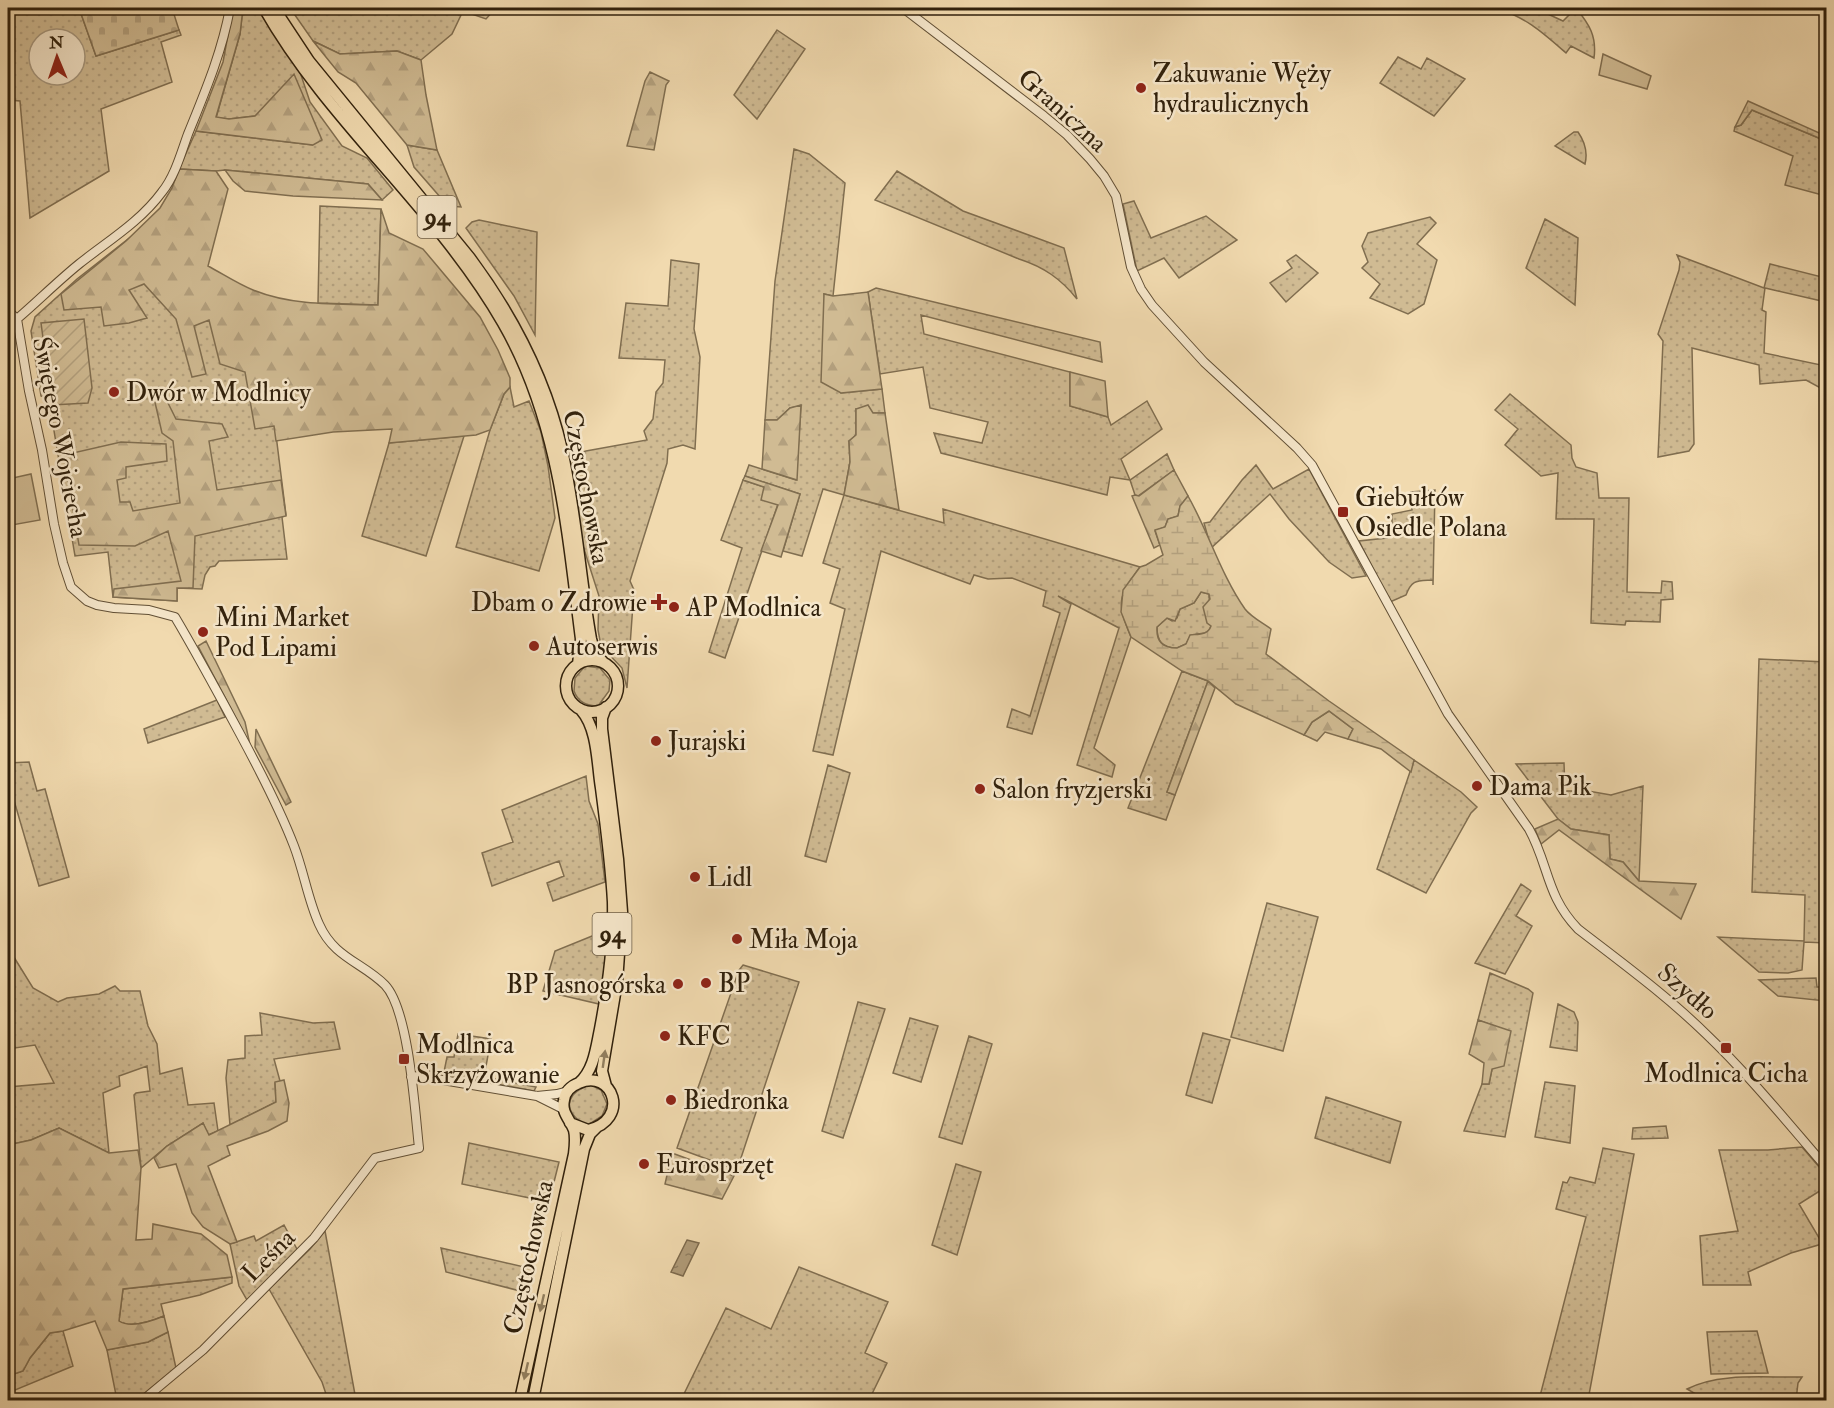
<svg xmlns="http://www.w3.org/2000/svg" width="1834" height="1408" viewBox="0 0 1834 1408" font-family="'IM FELL Double Pica',serif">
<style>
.grass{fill:url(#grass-dots);stroke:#806e50;stroke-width:1.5;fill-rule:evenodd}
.forest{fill:url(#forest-firs);stroke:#806e50;stroke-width:1.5}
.wetland{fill:url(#wetland-marsh);stroke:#806e50;stroke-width:1.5;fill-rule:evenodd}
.cemetery{fill:url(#cemetery-stones);stroke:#806e50;stroke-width:1.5}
.garden{fill:url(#garden-furrows);stroke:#806e50;stroke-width:1.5}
.pitch{fill:#d0bb93;stroke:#806e50;stroke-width:1.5}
.water{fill:url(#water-ripples);stroke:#7d6a4d;stroke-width:1.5}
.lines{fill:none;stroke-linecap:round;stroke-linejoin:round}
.minor-casing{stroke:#614f35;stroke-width:10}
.major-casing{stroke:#31210c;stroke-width:13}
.minor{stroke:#f6e7cb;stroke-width:8}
.major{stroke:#f1daaf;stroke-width:10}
.oneway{fill:#917e5e}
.poi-dot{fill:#8f2418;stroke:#f6e7cb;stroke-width:2}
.labels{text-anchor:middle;stroke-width:5;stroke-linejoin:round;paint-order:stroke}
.shield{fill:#f6e7cb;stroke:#6c5c45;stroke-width:1.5}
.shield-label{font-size:24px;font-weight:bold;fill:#31210c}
.poi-label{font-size:26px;fill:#31210c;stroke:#f6e7cb;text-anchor:start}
.street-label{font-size:26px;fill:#31210c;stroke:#f6e7cb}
</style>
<defs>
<pattern id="grass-dots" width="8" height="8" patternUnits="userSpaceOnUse" patternTransform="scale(1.5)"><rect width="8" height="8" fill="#d0bb93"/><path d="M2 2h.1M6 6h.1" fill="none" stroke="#b3a07e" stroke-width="1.8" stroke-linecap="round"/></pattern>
<pattern id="forest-firs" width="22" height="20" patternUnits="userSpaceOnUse" patternTransform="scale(1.5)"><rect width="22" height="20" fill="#d0bb93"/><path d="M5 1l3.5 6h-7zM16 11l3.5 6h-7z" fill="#b3a07e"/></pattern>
<pattern id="wetland-marsh" width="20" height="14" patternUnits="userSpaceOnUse" patternTransform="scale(1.5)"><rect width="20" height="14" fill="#d0bb93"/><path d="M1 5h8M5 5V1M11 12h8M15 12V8" fill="none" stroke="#b3a07e"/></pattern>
<pattern id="cemetery-stones" width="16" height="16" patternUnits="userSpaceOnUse" patternTransform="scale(1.5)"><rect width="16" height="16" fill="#d0bb93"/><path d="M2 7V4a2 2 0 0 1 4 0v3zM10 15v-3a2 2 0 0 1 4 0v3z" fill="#b3a07e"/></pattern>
<pattern id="garden-furrows" width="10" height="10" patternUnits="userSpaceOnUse" patternTransform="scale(1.5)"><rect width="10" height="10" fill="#d0bb93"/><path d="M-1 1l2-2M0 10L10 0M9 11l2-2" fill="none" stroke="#b3a07e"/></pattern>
<pattern id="water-ripples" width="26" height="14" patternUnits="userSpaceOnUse" patternTransform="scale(1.5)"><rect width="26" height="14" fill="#b09b78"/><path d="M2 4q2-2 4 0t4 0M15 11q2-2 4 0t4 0" fill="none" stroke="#907e61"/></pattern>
</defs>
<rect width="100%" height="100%" fill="#f1daaf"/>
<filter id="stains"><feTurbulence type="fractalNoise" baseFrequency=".00333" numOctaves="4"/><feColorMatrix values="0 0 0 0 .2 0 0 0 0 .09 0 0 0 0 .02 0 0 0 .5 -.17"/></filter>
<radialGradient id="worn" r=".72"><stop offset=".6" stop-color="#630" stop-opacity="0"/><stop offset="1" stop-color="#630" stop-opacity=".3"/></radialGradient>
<!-- grass -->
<path class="grass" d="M8,8h71l17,48 83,-26 2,5 -20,7 11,40 -71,27 8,62 -79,47 -10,-117 -11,-1zM39,39h36v36h-36z
M243,8h14l43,64 10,30 32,44 25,12 26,32 -11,10 -14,-16 -143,-14 -9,1 -37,-2 17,-38 117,14 -58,-29 -26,3 -13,-1 24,-84z
M290,8h206l-10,11 -23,-8 -11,23 -31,26 -24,-9 -57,3 -27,-13z
M1495,8h40l28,13 13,-13c13,16 21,28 18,50l-23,-12 -5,7c-24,-21 -40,-36 -71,-45z
M777,30l28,19 -48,70 -23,-24z
M1398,57l23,12 6,-11 38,21 -31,37 -54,-33z
M1752,110l74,31v55l-41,-11 8,-29 -59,-25 1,-4 6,-2z
M1574,132h4c7,10 10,20 7,32l-30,-18z
M407,145l30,5 24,57 -13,-1 -34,-39z
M794,149l15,5 36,29 -12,113 -9,-2 17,99 41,-4 3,24h-12l-17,-4v26l-7,6 1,21 -6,33 100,28 -1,-14 197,58c-22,31 -24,34 -9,70l-37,111 21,17 -3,12 -35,-12 42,-137 -61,-32 13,8 -39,130 -25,-7 5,-18 18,7 30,-103 -17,-7 3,-15 -34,-13 -24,1 -14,-4 -4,9 -89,-33 -48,204 -20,-4 32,-142 -15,-6 10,-34 -17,-6 21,-68 -21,-6 -21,67 -19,-5 17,-57 -55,-18 4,-11 47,15 5,-74 -11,2 -13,12h-12l10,-139z
M897,171l66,40 101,37 13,51c-16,-20 -33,-32 -58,-40l-144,-59z
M1134,201l17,37 55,-22 31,24 -58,38 -15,-20 -27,13 -14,-67z
M320,206l61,3 -3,96 -60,-2z
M1430,217l6,6 -19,21 20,16 -13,44 -16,10 -38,-16 10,-14 -18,-16 6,-6 -6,-16 6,-13z
M1545,219l33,19 -3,67 -49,-37z
M479,220l58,12 -2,103 -21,-39 -48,-68 6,-6z
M132,236l132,103 22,176 -4,2 5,42 -68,2 -4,5 -5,1 -5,8 -3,14 -25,-1v13l-64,-4 -5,-45 -33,4 -26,-155 -2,-3 -6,-2 -10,-65 4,-14 42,-38z
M1296,255l22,18 -32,29 -16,-19 22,-15 -5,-7z
M1677,255l87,33 6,-24 56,14v24l-61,-14 -3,22 4,2 -2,41 62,13v25l-20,-11 -46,4 -1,-19 -67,-17 2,96 -5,7 -31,6 5,-116 -5,-7 21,-64 1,-8z
M671,260l28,4 -5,65 6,28 -5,92 -12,-4 -15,4 -1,14 -37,118 4,9 -7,98 -5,-20 -21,-22 -3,-16 1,-34 -16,-50 -11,-81 4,-11 10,-3 61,-11 -3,-9 9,-12 3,-27 7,-9 2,-23 -46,-2 7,-55 42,3z
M876,288l224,54 2,20 -181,-47 3,19 146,38v34l38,11 3,8 36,-24 15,28 -41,30 9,21 37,-26 7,16 -36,26 -3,-1 -5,-15 -20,-3 -3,18 -166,-42 -7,-20 48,10 6,-21 -58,-14 -7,-41 -43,7 -12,-82z
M510,387l4,20 15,-6 12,31 7,34 7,52 -16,53 -83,-24 34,-117 14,-36z
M1510,394l61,51 1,13 4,9 21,6 2,25h30l-2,94 34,1 1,-12 10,1 1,17 -12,1 -1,22 -34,-1 -1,4 -34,-2 3,-104h-38l2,-46 -17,3 -36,-31 13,-16 -23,-19z
M464,436l-38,120 -64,-20 27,-93z
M1256,465l17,24 36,-20 57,107 -14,2 -23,-16 -40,-43 -19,-25 -59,54 -7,-25 6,-1 32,-42z
M743,480l21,7 14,17 -53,154 -16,-6 33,-104 -21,-8z
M1435,490l-2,95v-5c-16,1 -21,-1 -27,15l-16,7 -31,-61 28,-3v-12l5,-1v-11l20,-4 -1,-18z
M1201,592l8,2 2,32 -2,5 -4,2 -14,2 -5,9 -9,4c-15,0 -20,-7 -20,-21l10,-9 5,3 5,-3 3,-9 14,-6z
M1759,659l67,3v88l-5,145 5,1v47l-22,-1 -2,28 -14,3 -29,-1 -41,-35 86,4 1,-46 -53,-3z
M585,666l15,2 10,12 -1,11 -11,15c-12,0 -20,-4 -24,-15l1,-13z
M1182,671l26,10 -41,111 8,3 -9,25 -38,-12z
M217,700l8,17 -77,26 -4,-14z
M1414,760l47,32 16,15 -6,6 -45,80 -49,-24z
M29,762l8,29 8,-2 24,88 -30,9 -31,-106v-17z
M1564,763l1,28h23l23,4 32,-9 -4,95 -16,-19 -13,-3 -1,-24 -38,-6 -13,-10 -42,-55z
M828,765l22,8 -24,89 -21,-6z
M586,776l3,25 9,23 7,58 -52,19 -6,-18 17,-7 -5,-15 -67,25 -10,-33 31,-11 -11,-32z
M1521,884l10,7 -15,25 16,10 -27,48 -30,-11z
M1267,903l51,14 -35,134 -52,-14z
M607,930l-2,38 -6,36 -56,-13 12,-40z
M12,954l21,34 25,14 9,-4 32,-4 16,-8 5,5h20l8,35 9,18 3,30 22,-6 6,37 26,-2 4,28 -10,4 -5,-12 -36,23 -26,22 -7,-73 2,-2 14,-2 -3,-25 -28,10 1,10 -17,7 6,60 -50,-25 -28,12 -23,5v-58l46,-4 -19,-38 -27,4v-93z
M743,965l56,17 -62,188 -60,-22 62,-178z
M1490,973l38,16 5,4 -28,144 -41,-6 18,-47h7l3,-15 18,-37 -32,-12z
M1816,978l1,9h9v14l-48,-5 -19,-16z
M858,1002l27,7 -42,129 -21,-7z
M1558,1004l16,8 4,10 -1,29 -27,-4z
M260,1013l53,10 21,-1 6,27 -66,10 6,22 -5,2 1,19 -46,23 -4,-47 2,-18 17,-2v-22l17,-1z
M910,1018l28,8 -17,56 -28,-9z
M1203,1033l27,7 -18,63 -26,-8z
M458,1034l33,5 -7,38 52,10 -2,4 -105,-20 15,1 3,-15h7z
M969,1036l23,8 -30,100 -23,-7z
M1545,1082l30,4 -5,57 -35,-6z
M589,1084l12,6 6,14 -5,12 -14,9c-12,-4 -25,-17 -15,-30 4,-5 11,-7 16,-11z
M1326,1097l75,25 -11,41 -75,-25z
M1666,1126l2,12 -36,1 1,-11z
M469,1143l90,19 -10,40 -87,-18z
M1802,1147l24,28v12l-27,17 23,39 4,-1v9l-4,-7 -31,9 -43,19 3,13h-48l-3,-49 38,-5 -19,-81h49z
M1603,1148l31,6 -46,246h-49l47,-183 -30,-8 7,-27 4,1 3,-6 25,6z
M956,1164l25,8 -24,83 -25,-10z
M284,1225l14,26 -51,49 -8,-14 -9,-42 24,-8 2,5z
M325,1231l31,169h-28l-6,-18 -53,-93 41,-40z
M441,1248l92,21 -5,24 -82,-21z
M799,1267l89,35 -23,51 22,10 -18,37h-188l45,-92 45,21z
M232,1277v6l-32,12 -39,9 3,12c-12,5 -33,13 -45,5l4,-32z
M63,1331l10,35 -65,27v-17l15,-5 7,-13 20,-25z
M1757,1331l11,42 -57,1 -4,-42z
M168,1332l8,36 -40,32h-19l-10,-50 41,-8z
M1802,1377l-4,6 -2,17h-90l-19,-11c32,-17 80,-11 115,-12z"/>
<!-- forest -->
<path class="forest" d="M233,8h10l-3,26 -24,83 13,2 26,-3 39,-42 28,66 -9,5 -117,-14 27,-69z
M313,41l27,13 57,-3 24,9 5,35 11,55 -30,-5 -51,-62 -18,-11z
M650,72l19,9 -3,4 -12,65 -27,-4 18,-65z
M179,169l37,2 12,18 -20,77c15,8 30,18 45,24 39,16 84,14 125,15l3,-96 8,24 34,16 57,68 18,33 12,28v9l-6,7 -14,36 -14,5 -87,8 3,-14 -59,3 -57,9 -2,-15 -19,3 -10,-57 -25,-8 -11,-44 -15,6 12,48 -14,3 -16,-58 -32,-35 -15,6 18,28 -18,5 -25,3 -3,-19 -37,3 -3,-16 65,-53 34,-33 12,-20z
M225,170l143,14 14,16 -89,-4 -48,-5 -12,-10z
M868,292l14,97 -41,4 -20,-11 3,-88 9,2z
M1070,372l35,9 3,36 -38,-11z
M164,395l12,24 46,5 6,13 -19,4 8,49 64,-10 5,36 -91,20 -2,52h-16v13l-64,-4 1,-8 67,-8 -13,-50 -33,15 -56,-1 -15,-90 57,-13 45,2 1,17 -41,6v11l-9,2 3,22h10l3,9 47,-8 -7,-62 -11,-8 -8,-35z
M801,405l-4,75 -35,-11 3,-49h12l13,-12z
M868,405l5,8h12l14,97 -55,-15 6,-33 -1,-21 7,-6v-26z
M1174,470l14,26 -8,10 -2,10 -10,3 -3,8 -10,4 5,14 -6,3 -22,-52 3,-1 4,1z
M745,476l55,18 -19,63 -20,-6 17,-46 -17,-5 3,-13 -21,-7z
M206,641l39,81 5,23 -52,-99z
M1208,681l7,7 -40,107 -8,-3z
M1329,711l24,18 -5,10 -23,-7 -8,9 -13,-6 8,-13z
M256,729l35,73 -5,3 -31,-58z
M1558,819l13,10 38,6 1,24 13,3 16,19 57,3 -15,35 -122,-89 -18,14 -6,-15z
M1478,1020l33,11 -7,35 -12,3 -3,15h-7l2,-21 -15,-9z
M284,1080l5,23 -2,18 -19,10 -41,15 3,9 -22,11 29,76 -7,2 -27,-17 -11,-14 -16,-49 -17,4 -5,-10 13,-12 36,-23 6,12 67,-33 -1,-20z
M59,1128l50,25 29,-3 3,18 -5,72 16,-1 1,-15 48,10 26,21 5,22 -109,12 -4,32c12,8 33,0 45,-5l4,16 -20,10 -41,8 -12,-29 -32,10 -13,2 -20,25 -7,13 -15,5v-231l23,-5z
M672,1153l62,23 -12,23 -57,-15z"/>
<!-- wetland -->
<path class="wetland" d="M1748,101l78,35v5l-74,-31 -11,15 -6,2z
M1188,496c21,37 33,79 57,113 6,8 18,14 26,20l-5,25 63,47 85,59 -3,12 -30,-23 -33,-10 5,-10 -24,-18 -17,11 -8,13 -68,-31 -28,-23 -26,-10 -51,-34 -10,-25 2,-22 17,-23 6,-2 17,-10 -8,-25 10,-3 3,-8 10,-3 2,-10zM1201,592l8,2 1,5 -7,8 4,16 4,3c-3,9 -12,8 -21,9l-4,9 -9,4c-15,0 -21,-7 -20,-21l10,-9 8,3 5,-12 14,-6z"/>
<!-- cemetery -->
<path class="cemetery" d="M79,8h93l7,22 -83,26z"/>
<!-- garden -->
<path class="garden" d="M84,319l8,69 -4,15 -36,2 -11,-82z"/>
<!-- pitch -->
<path class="pitch" d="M1603,54l48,22 -4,13 -48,-14z
M31,474l9,46 -28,5 -4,-22v-24z"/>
<!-- water -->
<path class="water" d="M687,1240l12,3 -16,33 -12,-4z"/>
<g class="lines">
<defs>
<path id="minor" d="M903,8l141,108 23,19 23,24 14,17 12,20 15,71 10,22 11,16 52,57 93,86 15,17 136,249 81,115c20,36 17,67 49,100 44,34 88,66 128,105 43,41 81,88 120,133
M8,311l9,8
M17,319l12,72 13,59 12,74 9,39 8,24 16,14 10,4 17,3 35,2 26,7c22,37 43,76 64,115 20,37 40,75 55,114 10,26 14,54 25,78 15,34 43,38 66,61 24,25 30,127 34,163l-44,10 -61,80 -111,112 -60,50
M17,319c21,-18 41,-38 62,-55 29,-23 61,-42 83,-72 13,-16 19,-39 26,-58 17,-42 34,-82 42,-126
M411,1077l8,-1 118,20 20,-2 11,-3
M537,1096l26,13"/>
<path id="major" d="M264,8c65,115 173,200 239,315 56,97 64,207 78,316l-3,25
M274,8l35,53 161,197c43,58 76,121 92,192 14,62 18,127 29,189l4,14 9,10
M566 686a26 26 0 1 1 52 0a26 26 0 1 1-52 0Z
M606,707l-4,11v11l16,130 4,53 -5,70 -15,89 4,15
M579,1083c15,-13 17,-35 21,-54 8,-42 14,-84 13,-127 -2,-38 -7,-76 -12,-114 -4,-24 -3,-59 -20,-78
M520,1400l54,-246c1,-8 2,-16 0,-24 -4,-11 -13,-17 -10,-30 1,-8 7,-14 15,-17 34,-15 52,37 9,47l-18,-7
M533,1400l51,-251 6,-15 7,-7"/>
</defs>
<!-- minor casing -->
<use href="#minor" class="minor-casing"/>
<!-- major casing -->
<use href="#major" class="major-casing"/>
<!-- minor -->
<use href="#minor" class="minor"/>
<!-- major -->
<use href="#major" class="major"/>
</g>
<!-- one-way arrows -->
<defs><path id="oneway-solid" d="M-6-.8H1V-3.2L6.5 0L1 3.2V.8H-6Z" transform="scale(1.5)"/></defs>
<g class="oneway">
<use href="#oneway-solid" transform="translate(604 1059) rotate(-82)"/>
<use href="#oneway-solid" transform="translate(542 1303) rotate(103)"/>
<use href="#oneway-solid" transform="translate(526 1371) rotate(103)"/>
</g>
<!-- markers -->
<g class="poi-dot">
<circle cx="1141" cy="88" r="6"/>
<circle cx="114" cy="392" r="6"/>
<rect x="1337" y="506" width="12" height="12" rx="3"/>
<path d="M656 593h6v6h6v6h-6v6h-6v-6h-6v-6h6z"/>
<circle cx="674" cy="607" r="6"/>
<circle cx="203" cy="632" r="6"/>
<circle cx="534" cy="646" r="6"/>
<circle cx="656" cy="741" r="6"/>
<circle cx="1477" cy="786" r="6"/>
<circle cx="980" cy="789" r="6"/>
<circle cx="695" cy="877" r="6"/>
<circle cx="737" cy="939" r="6"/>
<circle cx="706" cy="983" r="6"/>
<circle cx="678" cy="984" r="6"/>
<circle cx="665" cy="1036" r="6"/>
<rect x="1720" y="1042" width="12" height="12" rx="3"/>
<rect x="398" y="1053" width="12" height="12" rx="3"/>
<circle cx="671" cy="1100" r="6"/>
<circle cx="644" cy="1164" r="6"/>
</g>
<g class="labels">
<!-- shield labels -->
<g class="shield">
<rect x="417.5" y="196" width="39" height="42" rx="4.5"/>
<rect x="592.5" y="913" width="39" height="42" rx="4.5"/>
</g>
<g class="shield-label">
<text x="437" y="225">94</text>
<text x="612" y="942">94</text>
</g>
<!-- poi labels -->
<g class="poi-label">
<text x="1153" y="82">Zakuwanie Węży<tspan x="1153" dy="30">hydraulicznych</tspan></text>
<text x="126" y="401">Dwór w Modlnicy</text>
<text x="1355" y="506">Giebułtów<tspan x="1355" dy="30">Osiedle Polana</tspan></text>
<text x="647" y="611" text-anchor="end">Dbam o Zdrowie</text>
<text x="686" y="616">AP Modlnica</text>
<text x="215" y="626">Mini Market<tspan x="215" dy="30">Pod Lipami</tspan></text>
<text x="546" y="655">Autoserwis</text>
<text x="668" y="750">Jurajski</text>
<text x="1489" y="795">Dama Pik</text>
<text x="992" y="798">Salon fryzjerski</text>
<text x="707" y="886">Lidl</text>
<text x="749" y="948">Miła Moja</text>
<text x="718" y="992">BP</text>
<text x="666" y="993" text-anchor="end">BP Jasnogórska</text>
<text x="677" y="1045">KFC</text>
<text x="416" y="1053">Modlnica<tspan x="416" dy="30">Skrzyżowanie</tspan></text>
<text x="1726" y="1082" text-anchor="middle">Modlnica Cicha</text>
<text x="683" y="1109">Biedronka</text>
<text x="656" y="1173">Eurosprzęt</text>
</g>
<!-- street labels -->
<g class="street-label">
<text transform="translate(1063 110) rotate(42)" y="9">Graniczna</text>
<text transform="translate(61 437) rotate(79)" y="9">Świętego Wojciecha</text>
<text transform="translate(587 487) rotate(79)" y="9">Częstochowska</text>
<text transform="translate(1688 991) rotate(41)" y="9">Szydło</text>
<text transform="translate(268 1255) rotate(-45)" y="9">Leśna</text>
<text transform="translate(528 1257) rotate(-78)" y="9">Częstochowska</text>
</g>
</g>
<!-- margin -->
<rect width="1834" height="1408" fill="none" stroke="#f1daaf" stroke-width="30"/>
<rect x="9" y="9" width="1816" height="1390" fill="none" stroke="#31210c" stroke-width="3"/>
<rect x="15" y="15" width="1804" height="1378" fill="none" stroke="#31210c" stroke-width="1.5"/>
<!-- north arrow -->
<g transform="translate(57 57) rotate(358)"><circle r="28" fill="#f6e7cb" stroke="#a7987f" stroke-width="1.5"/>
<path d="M0-4.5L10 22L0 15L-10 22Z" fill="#8f2418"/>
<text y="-9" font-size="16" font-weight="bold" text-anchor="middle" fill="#31210c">N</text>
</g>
<rect width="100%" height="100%" filter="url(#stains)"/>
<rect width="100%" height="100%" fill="url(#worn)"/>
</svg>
